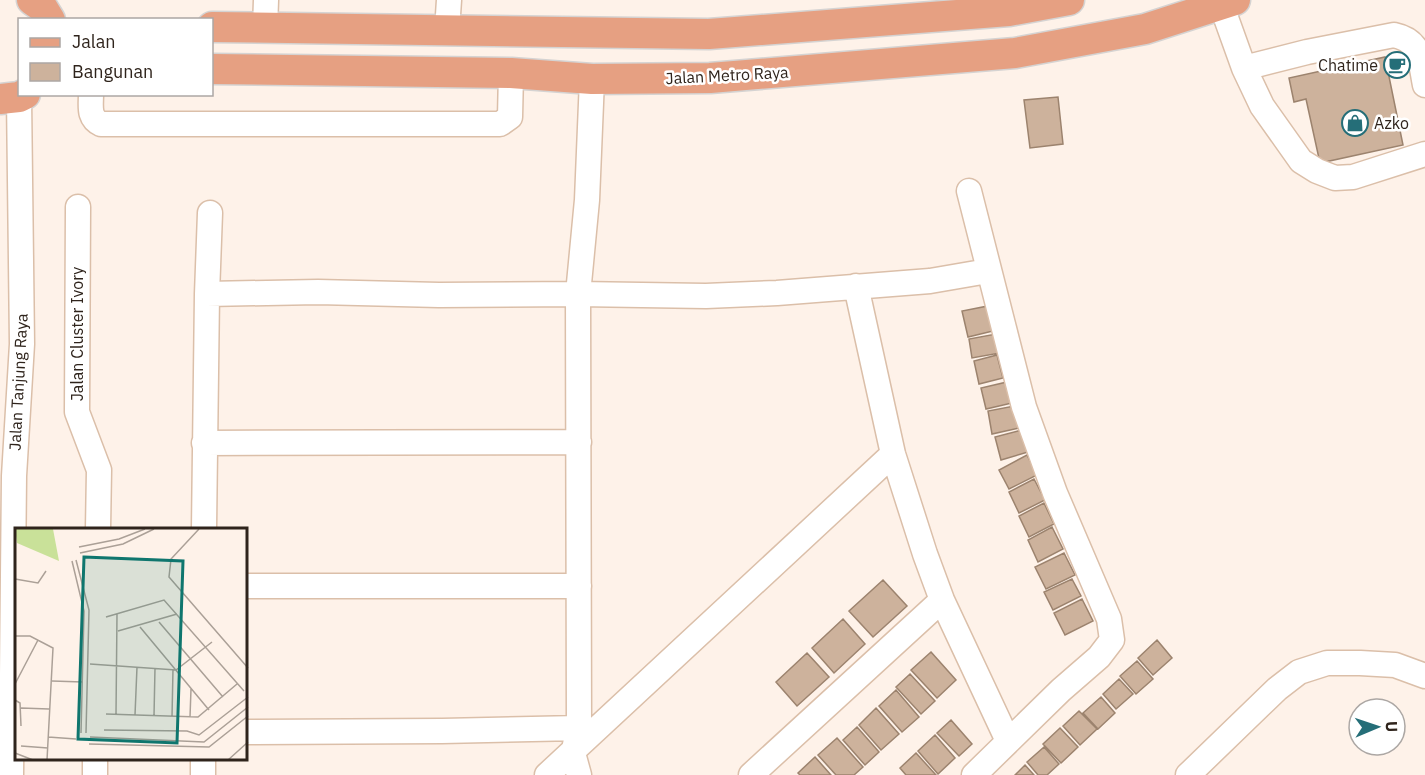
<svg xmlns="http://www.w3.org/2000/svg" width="1425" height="775" viewBox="0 0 1425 775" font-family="'IBM Plex Sans',sans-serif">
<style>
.building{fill:#cdb29c;stroke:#9c836e;stroke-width:1.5}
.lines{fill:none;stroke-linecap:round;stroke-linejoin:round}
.minor-casing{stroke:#dbbfa9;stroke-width:27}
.major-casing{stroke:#d5d3d2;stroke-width:33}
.minor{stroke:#fff;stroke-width:24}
.major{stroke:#e6a082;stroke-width:30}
.labels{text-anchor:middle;stroke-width:5;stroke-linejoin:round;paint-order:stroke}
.poi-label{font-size:16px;fill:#2f241c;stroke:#fff;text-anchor:end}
.street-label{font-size:16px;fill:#2f241c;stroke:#fff}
.inset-road{fill:none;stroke:#aba097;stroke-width:1.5}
.view{fill:#0f766e;fill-opacity:0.15;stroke:#0f766e;stroke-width:3}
.inset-edge{fill:none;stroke:#2f241c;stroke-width:3}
</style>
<rect width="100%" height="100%" fill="#fef2e9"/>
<!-- building -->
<path class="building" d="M1385,57l18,88 -83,18 -14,-64 -12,3 -5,-24z
M1058,97l5,47 -33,4 -6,-48z
M988,306l5,25 -25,6 -6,-26z
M996,334l4,19 -28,5 -3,-19z
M997,355l6,23 -24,6 -5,-23z
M1007,382l5,21 -26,6 -5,-21z
M1014,406l5,22 -27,6 -4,-23z
M1022,430l6,22 -27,8 -6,-23z
M1027,455l10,20 -28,14 -10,-19z
M1034,479l11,21 -26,13 -10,-21z
M1044,503l10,21 -25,13 -10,-21z
M1052,527l11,22 -25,13 -10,-22z
M1064,553l11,22 -29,14 -11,-22z
M1072,579l9,17 -28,14 -9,-18z
M883,580l24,26 -34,31 -24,-26z
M1082,599l11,22 -28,14 -11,-22z
M843,619l22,25 -31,29 -22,-25z
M1157,640l15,18 -19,17 -15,-17z
M931,652l25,28 -19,18 -26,-28z
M807,653l22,24 -32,29 -21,-24z
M1137,661l16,18 -17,15 -16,-18z
M910,674l25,27 -14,13 -25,-27z
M1119,679l14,15 -17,15 -13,-15z
M896,690l23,27 -17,15 -23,-26z
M1101,697l14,16 -17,16 -15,-16z
M876,708l23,26 -18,16 -22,-25z
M1079,711l18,18 -17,16 -17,-19z
M951,720l21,24 -13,12 -22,-23z
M857,727l22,25 -14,13 -22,-25z
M1060,728l18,19 -17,16 -18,-19z
M935,735l20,23 -17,16 -20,-23z
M837,738l26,29 -9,8h-18l-18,-20z
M1044,747l15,17 -12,11h-9l-11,-13z
M916,753l20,22h-30l-6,-7z
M815,757l16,18h-31l-2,-2z
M1025,765l9,10h-19z"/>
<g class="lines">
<defs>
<path id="minor" d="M1221,4l23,64 63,-16 87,-17c28,6 26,26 31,50
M265,28l1,-28
M447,30l2,-30
M1244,68l18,38 39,55 16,10 18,7 18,-1 72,-23
M91,94c0,12 -3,24 10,30h399l10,-7 1,-44
M969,191l55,216 31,86 54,126 3,21 -13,17 -38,33 -87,85
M78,207l-1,205 22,58 -1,59
M856,286l37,168 32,100 17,46 66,141
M207,294l111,-2 121,3 139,-1 128,2 71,-3 153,-12 58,-10
M204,443l375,-1
M204,529l3,-235 3,-81
M246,586h333
M246,732l196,-1 137,-3
M11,775l3,-299 8,-132 -3,-247
M95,775v-17
M203,775v-17
M547,775l346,-321
M579,775l-6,-22 6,-25 -1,-434 9,-94 5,-121
M751,775l191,-175
M1188,775l89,-86 22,-17 28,-9h33l35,2 30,11"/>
<path id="major" d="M32,0l10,7 8,13
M212,27l497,7 300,-23 60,-11
M212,69l299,4 81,6 118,-1 305,-25 130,-24 90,-29
M0,99l19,-2 6,-3"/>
</defs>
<!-- minor casing -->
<use href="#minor" class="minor-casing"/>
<!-- major casing -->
<use href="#major" class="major-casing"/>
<!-- minor -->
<use href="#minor" class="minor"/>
<!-- major -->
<use href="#major" class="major"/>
</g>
<!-- icons -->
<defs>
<symbol id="cafe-ring" viewBox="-11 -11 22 22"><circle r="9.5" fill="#fff" stroke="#256e78" stroke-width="1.5"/><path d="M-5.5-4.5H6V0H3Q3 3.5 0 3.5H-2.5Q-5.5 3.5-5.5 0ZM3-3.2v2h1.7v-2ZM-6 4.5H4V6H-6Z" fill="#256e78"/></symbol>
<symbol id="shop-ring" viewBox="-11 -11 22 22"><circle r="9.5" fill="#fff" stroke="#256e78" stroke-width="1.5"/><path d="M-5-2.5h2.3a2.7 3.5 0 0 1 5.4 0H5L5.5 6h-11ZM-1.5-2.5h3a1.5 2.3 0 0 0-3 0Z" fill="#256e78"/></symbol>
</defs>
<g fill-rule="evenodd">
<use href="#cafe-ring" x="1382" y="50" width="30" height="30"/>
<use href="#shop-ring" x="1340" y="108" width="30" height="30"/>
</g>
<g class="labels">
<!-- poi labels -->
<g class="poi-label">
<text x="1378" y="71">Chatime</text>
<text x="1374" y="129" text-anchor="start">Azko</text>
</g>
<!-- street labels -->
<g class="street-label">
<text transform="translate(727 75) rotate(-3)" y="6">Jalan Metro Raya</text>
<text transform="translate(77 334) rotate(-90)" y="6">Jalan Cluster Ivory</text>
<text transform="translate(18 382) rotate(-87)" y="6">Jalan Tanjung Raya</text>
</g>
</g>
<!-- overview -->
<g transform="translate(15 528)">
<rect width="232" height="232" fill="#fef2e9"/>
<path d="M0,1h38l6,32 -42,-18z" fill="#c9e199"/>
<path class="inset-road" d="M184,1l-28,30 -2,18 79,91M64,19l40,-8 26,-10M65,25l43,-9 31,-15M61,32l13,50 -3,123M57,33l12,50 -3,122M0,51l23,4 8,-12M91,89l58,-17 80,91M144,94l64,75M125,99l69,83M103,103l59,-17M0,108h15l23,12 -6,112M75,136l86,6 36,-28M37,153l31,1M0,156l23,-44M0,172l5,3 1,23M6,180l28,1M91,186l92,3 39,-33M101,186l1,-100M120,187l2,-48M139,188l1,-48M157,189l1,-48M175,189l1,-28M89,202l83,1 12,4 49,-38M33,209l28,2M75,209l114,5 44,-35M74,216l120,3 39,-31M6,218l27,2M0,225l18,7M213,232l20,-18"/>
<path class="view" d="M69,29l99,4 -6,182 -99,-4z"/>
<rect width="232" height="232" class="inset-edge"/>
</g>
<!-- legend -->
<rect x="18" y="18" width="195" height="78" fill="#ffffff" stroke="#aca7a4" stroke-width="1.5"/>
<rect x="30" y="38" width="30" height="9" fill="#e6a082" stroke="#aca7a4" stroke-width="1.5"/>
<text x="72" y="48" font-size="18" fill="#2f241c">Jalan</text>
<rect x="30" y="63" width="30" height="18" fill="#cdb29c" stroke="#aca7a4" stroke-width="1.5"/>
<text x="72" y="78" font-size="18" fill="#2f241c">Bangunan</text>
<!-- north arrow -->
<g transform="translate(1377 727) rotate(88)"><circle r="28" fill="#ffffff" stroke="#aca7a4" stroke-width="1.5"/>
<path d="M0-4.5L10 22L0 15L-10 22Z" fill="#256e78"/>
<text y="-9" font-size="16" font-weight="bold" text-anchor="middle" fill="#2f241c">U</text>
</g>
</svg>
